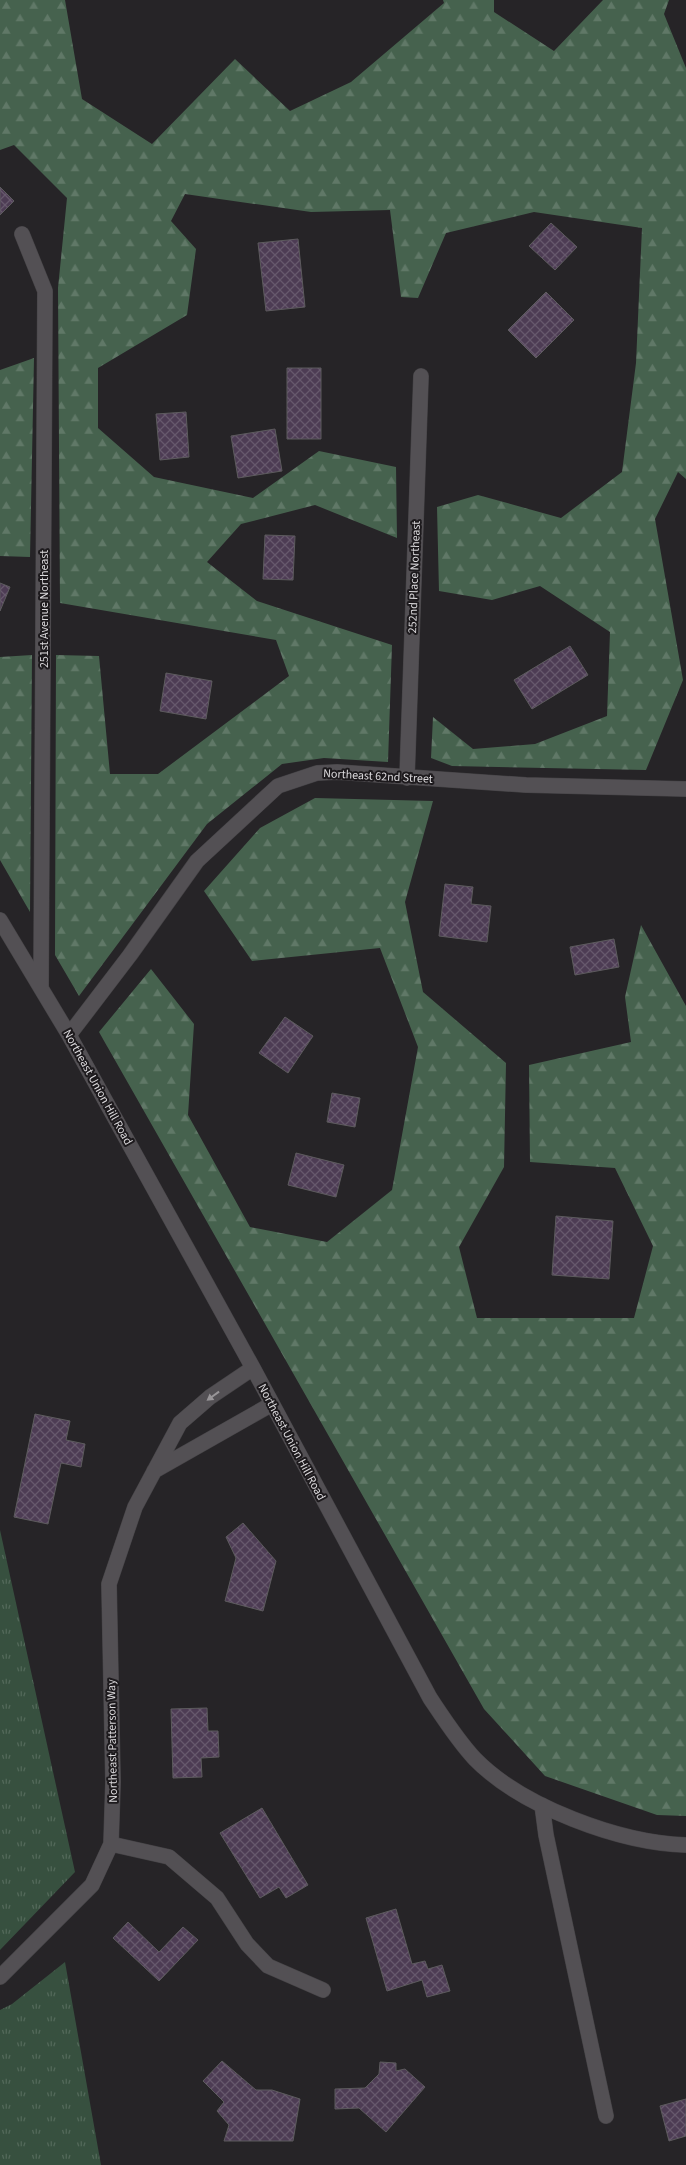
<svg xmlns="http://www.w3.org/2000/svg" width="686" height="2165" viewBox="0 0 686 2165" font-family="'Source Sans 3',sans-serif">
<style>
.grass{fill:url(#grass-tufts)}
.forest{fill:url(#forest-firs)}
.building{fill:url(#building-cross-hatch);stroke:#5d5b5e}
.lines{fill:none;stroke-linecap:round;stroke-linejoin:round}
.minor-casing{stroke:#444245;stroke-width:16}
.minor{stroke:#535054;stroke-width:15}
.oneway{fill:#989598}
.labels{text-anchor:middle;stroke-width:4;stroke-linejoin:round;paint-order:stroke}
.street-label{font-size:12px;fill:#dcdadd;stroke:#1d1a1d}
</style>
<defs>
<pattern id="grass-tufts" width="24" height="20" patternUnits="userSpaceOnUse" patternTransform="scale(1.25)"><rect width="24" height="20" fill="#37503f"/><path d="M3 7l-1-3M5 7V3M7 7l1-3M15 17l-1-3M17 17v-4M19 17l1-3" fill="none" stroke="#53695a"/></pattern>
<pattern id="forest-firs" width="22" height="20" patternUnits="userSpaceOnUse" patternTransform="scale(1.25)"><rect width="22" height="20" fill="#46624e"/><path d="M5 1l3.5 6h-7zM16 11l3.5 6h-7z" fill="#607867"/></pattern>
<pattern id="building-cross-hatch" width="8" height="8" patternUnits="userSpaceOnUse" patternTransform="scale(1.25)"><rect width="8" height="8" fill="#4d3c54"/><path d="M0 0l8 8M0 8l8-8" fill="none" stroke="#66586c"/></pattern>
</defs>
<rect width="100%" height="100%" fill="#262427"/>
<!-- grass -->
<path class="grass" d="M0,1530l75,342 -75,78z
M65,1962l36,203h-101v-155l12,-6z"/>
<!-- forest -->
<path class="forest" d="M0,0h65l17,99 70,45 83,-85 55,52 61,-29 93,-79 -1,-3h51v12l60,39 49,-51h66l-5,14 22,54v411l-8,-7 -23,47 28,161 -37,90 -194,-4 -21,-8 2,-41 40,32 62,-5 72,-28 3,-84 -70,-46 -48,14 -53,-9 -2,-84 41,-12 83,23 61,-46 14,-109 6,-135 -108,-16 -88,21 -28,65 -17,-1 -11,-87 -79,2 -126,-18 -14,27 25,28 -9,66 -89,53v60l56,49 99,21 66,-47 77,16 1,71 -82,-33 -74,19 -34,38 50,39 135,44 -4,117 -64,-4 -42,6 -75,60 -128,172 -24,-41 1,-300 43,1 11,118h48l131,-98 -13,-36 -216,-37 -2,-315 9,-90 -53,-53 -14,5z
M34,358l-4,199 -30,-1v-186z
M32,655l-2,257 -30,-52v-203z
M315,798l118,3 -28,101 18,90 83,71 -2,104 -45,80 18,71h157l19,-72 -38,-78 -85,-6 -1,-97 102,-23 -6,-45 16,-72 45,81v810l-29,-1 -112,-39 -61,-67 -385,-677 52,-63 43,55 -6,91 62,112 77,15 65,-52 26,-143 -38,-99 -128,13 -48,-70 56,-63z"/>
<!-- building -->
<path class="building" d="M0,187l14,14 -14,14z
M551,223l26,24 -22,23 -26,-24z
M298,239l7,68 -39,4 -8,-68z
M546,292l28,28 -38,38 -28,-28z
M287,368h34v71h-34z
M186,412l3,45 -29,3 -4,-46z
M275,429l7,42 -44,7 -7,-42z
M265,535l30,1 -2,44 -30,-1z
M0,583l10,4 -10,24z
M570,646l18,29 -56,34 -18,-29z
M166,673l46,8 -6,38 -46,-8z
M445,884l28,3 -2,17 20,2 -4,36 -48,-6z
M614,939l5,28 -44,8 -5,-28z
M285,1017l28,19 -25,37 -29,-20z
M332,1093l28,5 -5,29 -28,-5z
M296,1153l48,12 -8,32 -48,-12z
M556,1216l57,5 -4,58 -57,-4z
M35,1414l35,7 -4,19 19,4 -4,23 -20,-4 -13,61 -34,-7z
M243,1523l33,38 -13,50 -38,-10 11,-43 -10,-21z
M207,1708l1,23h10l1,26 -18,1 1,19 -29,1 -2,-69z
M262,1808l46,77 -22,13 -7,-11 -19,11 -40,-65z
M396,1909l16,55 13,-3 3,8 14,-4 8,26 -23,6 -5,-17 -35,11 -21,-73z
M128,1922l31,30 24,-25 15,13 -39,41 -46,-43z
M222,2061l34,29h16l28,9 -7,42h-69l5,-16 -12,-14 7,-9 -21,-21z
M380,2062l16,1v8l9,-2 20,18 -39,45 -27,-24 -24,1v-20l30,-1 14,-14z
M686,2099v37l-17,5 -9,-35z"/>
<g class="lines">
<defs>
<path id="minor" d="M22,234l23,57 -4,697
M407,778l14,-402
M0,920l69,115 184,333 177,330c14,21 28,43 45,61 47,48 145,84 211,86
M69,1035l61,-80 67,-94 81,-75 39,-13 20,-1 189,13 160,4
M154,1471l118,-67
M542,1805l4,30 60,281
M111,1844l58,13 48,41 30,46 21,22 55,24
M0,1977l92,-92 19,-41 2,-62 -4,-198 26,-77 45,-84 30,-26 43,-29"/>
</defs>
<!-- minor casing -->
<use href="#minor" class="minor-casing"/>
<!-- minor -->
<use href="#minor" class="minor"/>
</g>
<!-- one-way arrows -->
<defs><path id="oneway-solid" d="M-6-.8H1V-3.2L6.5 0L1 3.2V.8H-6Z" transform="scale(1.25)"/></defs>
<use class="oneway" href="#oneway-solid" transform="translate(213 1396) rotate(144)"/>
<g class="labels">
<!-- street labels -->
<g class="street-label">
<text transform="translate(414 577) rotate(-88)" y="4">252nd Place Northeast</text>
<text transform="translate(44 609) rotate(-90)" y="4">251st Avenue Northeast</text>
<text transform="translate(378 776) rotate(3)" y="4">Northeast 62nd Street</text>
<text transform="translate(98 1087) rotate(61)" y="4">Northeast Union Hill Road</text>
<text transform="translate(292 1442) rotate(62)" y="4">Northeast Union Hill Road</text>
<text transform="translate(112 1741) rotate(-91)" y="4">Northeast Patterson Way</text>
</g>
</g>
</svg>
